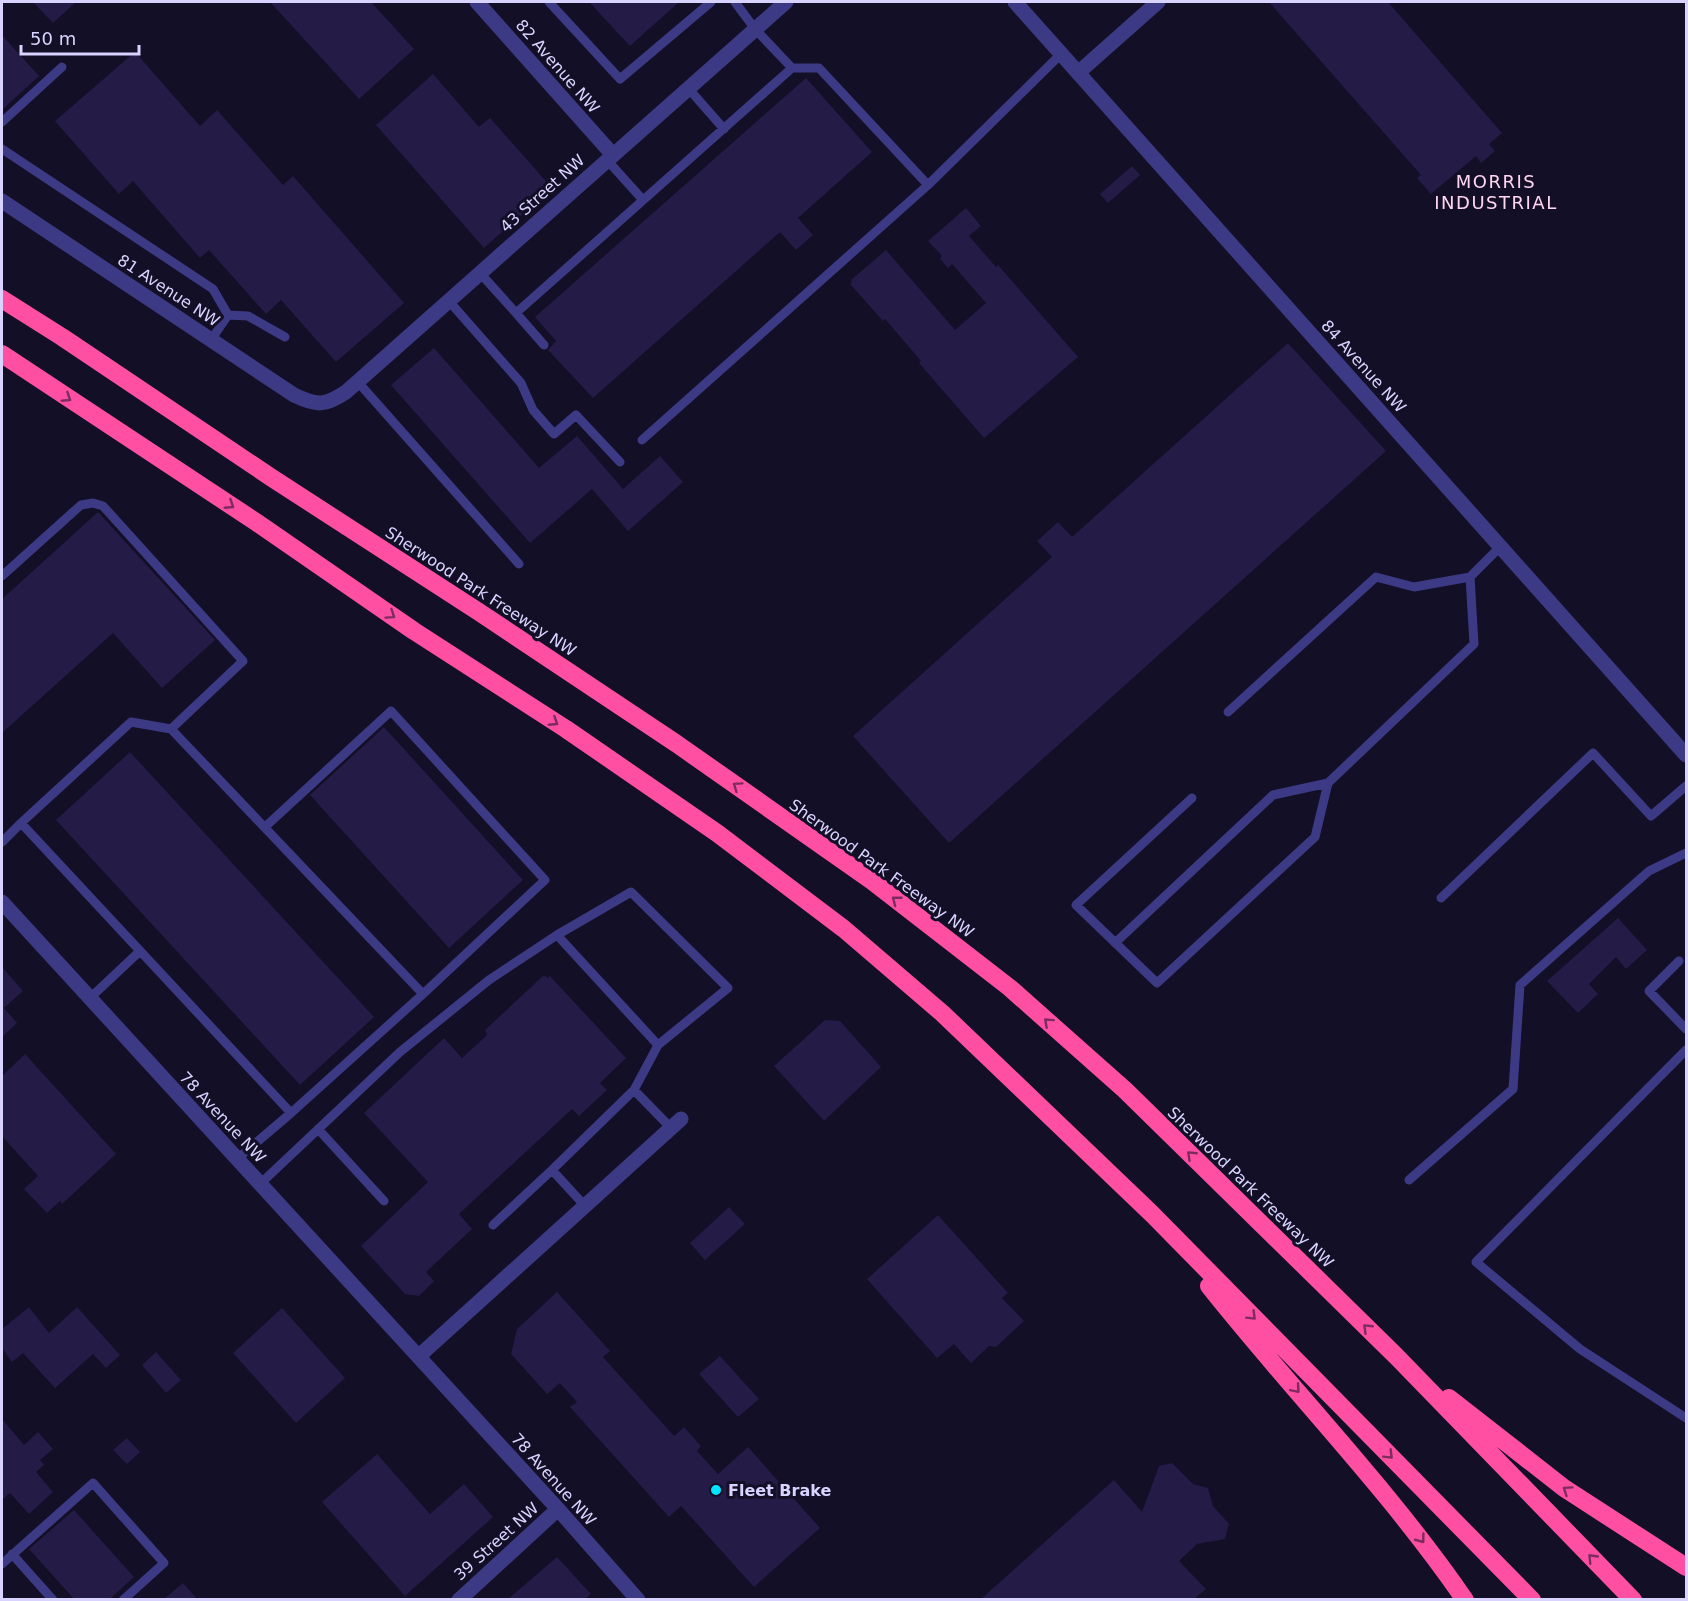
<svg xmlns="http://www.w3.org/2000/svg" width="1688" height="1601" viewBox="0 0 1688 1601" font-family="'DejaVu Sans',sans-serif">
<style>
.building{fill:#241b47}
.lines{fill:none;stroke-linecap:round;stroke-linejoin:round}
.service{stroke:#3d3a85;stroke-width:9}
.minor{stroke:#3d3a85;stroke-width:15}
.motorway{stroke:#ff4fa3;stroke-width:18}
.oneway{stroke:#7d2c5e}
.poi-dot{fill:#00e5ff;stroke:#130f26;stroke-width:2}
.labels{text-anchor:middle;stroke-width:6;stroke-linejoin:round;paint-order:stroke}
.street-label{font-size:16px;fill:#d9d4ff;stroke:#130f26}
.poi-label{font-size:16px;font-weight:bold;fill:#d9d4ff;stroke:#130f26;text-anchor:start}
.neighbourhood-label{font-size:18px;letter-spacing:1.5px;fill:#ffd6f0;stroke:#130f26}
</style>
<rect width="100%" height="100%" fill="#130f26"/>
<!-- building -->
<path class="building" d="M33,2h43l-23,21z
M270,2h101l43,47 -55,50z
M589,2h90l-49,44z
M1269,2h119l114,131 -13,11 6,7 -14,12 -5,-7 -45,38 -14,-16 4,-3z
M2,35l37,41 -37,34z
M135,52l65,74 17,-16 66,75 10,-9 111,127 -68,59 -55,-62 -15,14 -57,-64 -9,8 -67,-77 -14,13 -64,-73z
M433,74l46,53 11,-9 62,70 -68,60 -108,-123z
M806,78l66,74 -74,66 15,17 -17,15 -16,-18 -187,166 -45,-48 8,-9 -21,-24z
M1132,166l8,9 -32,28 -8,-9z
M966,208l15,18 -12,10 27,31 2,-2 80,92 -94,81 -65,-75 2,-2 -36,-42 -2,2 -33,-37 2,-2 -1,-2 35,-30 69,80 31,-27 -34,-39 -4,4 -8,-9 2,-3 -14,-15z
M1288,343l98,108 -437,392 -96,-107 199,-179 -15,-16 21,-19 14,15z
M434,348l105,120 38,-32 46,53 37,-33 23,26 -55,49 -36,-42 -62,54 -139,-158z
M98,512l117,128 -53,48 -49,-55 -111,100v-134z
M384,727l139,153 -74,68 -139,-153z
M130,752l244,265 -74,68 -244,-265z
M1618,918l29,32 -21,19 -10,-12 -27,27 9,10 -20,19 -31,-32z
M2,967l21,24 -19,17 13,15 -15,14z
M544,975l4,3 2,-2 76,82 -26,25 7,7 -28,26 -7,-7 -113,105 13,15 -46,43 8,9 -15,15 -14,-2 -44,-48 67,-64 -64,-69 80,-75 18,20 25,-23 -2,-5z
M825,1020l15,1 41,46 -57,54 -50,-55z
M25,1054l91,100 -54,50 -2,-3 -13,12 -23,-24 14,-13 -36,-40v-60z
M729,1207l16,17 -40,36 -15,-17z
M938,1215l70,78 -6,5 22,23 -28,26 -7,-1 -18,17 -17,-19 -17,14 -70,-79z
M557,1292l53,59 -7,6 71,79 10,-9 17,19 -4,5 21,23 30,-27 72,81 -66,59 -73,-81 -12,11 -99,-110 7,-5 -17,-19 -13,11 -36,-40 6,-25z
M29,1307l20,26 28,-26 43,48 -14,13 -13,-14 -38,34 -32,-35 -11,9 -10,-14v-19z
M282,1308l63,70 -49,45 -63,-70z
M156,1352l25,28 -15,13 -24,-28z
M720,1356l39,43 -21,18 -39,-43z
M2,1419l22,26 14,-13 15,17 -13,11 4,5 -8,7 17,20 -24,22 -19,-21 -8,7z
M127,1438l13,14 -13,12 -14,-14z
M377,1454l53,60 34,-30 29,33 -88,79 -83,-94z
M1172,1463l21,21 15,4 5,18 16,18 -4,15 -28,5 -18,17 27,28 -12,10h-213l133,-119 28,32 17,-46z
M74,1510l60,67 -24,22h-36l-45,-50z
M557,1557l34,37 -6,5h-77z
M183,1583l14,16h-33z"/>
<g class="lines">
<!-- service -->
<path class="service" d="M549,2l71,77 91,-77
M792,68h27l109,117 134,-132
M688,88l36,41
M2,122l60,-55
M2,149l211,140 15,26 -17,25
M607,160l36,40
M480,273l36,40 276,-245 -37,-39 -20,-27
M448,300l73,83 12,27 21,24 22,-19 44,47
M516,313l28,32
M228,315l20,1 37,21
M357,381l162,183
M642,440l286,-255
M2,576l79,-71 12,-2 10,3 140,155 -72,68 252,265 122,-114 -154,-169 -126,116
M1228,712l148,-135 38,10 56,-10 31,-31
M171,729l-40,-7 -110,101 270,290
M1192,798l-116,107 81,78 158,-146 13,-54 146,-139 -4,-67
M2,842l19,-19
M1441,898l152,-145 58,63 35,-30
M557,935l74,-43 97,96 -70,57
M1115,943l158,-148 55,-12
M1679,961l-30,30 37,38
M90,998l50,-47
M1686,1050l-210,212 104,87 106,69
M318,1129l66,72
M237,1159l54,-46 132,-119
M552,1170l82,-80 37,38
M1409,1180l104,-91 7,-104 129,-114 37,-18
M260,1184l140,-132 89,-72 68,-45 101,110 -24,45
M493,1225l59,-55 33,36
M12,1554l41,46
M2,1564l91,-81 71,80 -41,37"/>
<!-- minor -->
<path class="minor" d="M477,2l136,153
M1015,2l671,753
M1079,72l79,-70
M2,201l292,194c23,11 31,11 52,-3l440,-390
M2,902l556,607 80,91
M419,1356l262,-237
M459,1600l99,-91"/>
<!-- motorway -->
<path class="motorway" d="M2,299l60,38 210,141 207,134 198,132 195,137 138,107 115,102 271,266 237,244
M2,354l254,168 158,109 152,98 151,104 127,96 98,84 210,201 380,386
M1209,1286c84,106 179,202 256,314
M1449,1398l115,90 122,79"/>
</g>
<!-- one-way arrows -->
<defs><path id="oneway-chevron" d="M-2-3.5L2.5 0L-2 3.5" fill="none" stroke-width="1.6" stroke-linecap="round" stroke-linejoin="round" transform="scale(1.5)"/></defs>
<g class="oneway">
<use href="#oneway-chevron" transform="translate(67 398) rotate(33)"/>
<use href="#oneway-chevron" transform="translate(230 505) rotate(33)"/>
<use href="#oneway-chevron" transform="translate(391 615) rotate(34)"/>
<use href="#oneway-chevron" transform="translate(554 722) rotate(33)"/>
<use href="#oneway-chevron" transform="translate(737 786) rotate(-145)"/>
<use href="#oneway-chevron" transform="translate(896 900) rotate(-142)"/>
<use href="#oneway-chevron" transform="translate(1048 1022) rotate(-138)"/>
<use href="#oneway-chevron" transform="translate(1191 1155) rotate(-136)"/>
<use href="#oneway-chevron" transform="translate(1252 1316) rotate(45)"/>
<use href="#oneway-chevron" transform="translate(1367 1328) rotate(-136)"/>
<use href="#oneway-chevron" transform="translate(1296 1389) rotate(49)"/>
<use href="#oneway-chevron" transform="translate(1389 1455) rotate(45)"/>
<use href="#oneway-chevron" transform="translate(1567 1490) rotate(-145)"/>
<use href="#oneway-chevron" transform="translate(1421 1539) rotate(53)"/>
<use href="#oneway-chevron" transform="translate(1592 1558) rotate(-134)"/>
</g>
<!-- markers -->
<circle class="poi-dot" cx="716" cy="1490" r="6"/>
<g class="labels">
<!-- street labels -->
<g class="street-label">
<text transform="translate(558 66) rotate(49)" y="6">82 Avenue NW</text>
<text transform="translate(542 193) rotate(-42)" y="6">43 Street NW</text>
<text transform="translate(169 290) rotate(33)" y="6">81 Avenue NW</text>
<text transform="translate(1364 366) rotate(48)" y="6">84 Avenue NW</text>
<text transform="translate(481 591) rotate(33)" y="6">Sherwood Park Freeway NW</text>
<text transform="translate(882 868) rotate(36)" y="6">Sherwood Park Freeway NW</text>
<text transform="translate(223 1117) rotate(47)" y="6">78 Avenue NW</text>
<text transform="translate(1251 1187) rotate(44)" y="6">Sherwood Park Freeway NW</text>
<text transform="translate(554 1479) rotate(48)" y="6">78 Avenue NW</text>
<text transform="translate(496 1541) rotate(-42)" y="6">39 Street NW</text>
</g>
<!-- poi labels -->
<g class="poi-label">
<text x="728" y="1496">Fleet Brake</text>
</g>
<!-- neighbourhood labels -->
<g class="neighbourhood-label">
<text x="1496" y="188">MORRIS<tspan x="1496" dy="21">INDUSTRIAL</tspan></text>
</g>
</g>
<!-- border -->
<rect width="1688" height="1601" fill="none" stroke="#d9d4ff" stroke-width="6"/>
<!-- scale -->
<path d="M21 45v9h118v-9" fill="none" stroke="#d9d4ff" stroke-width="3"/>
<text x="30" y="45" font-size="18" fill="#d9d4ff" stroke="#130f26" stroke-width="4.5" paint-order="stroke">50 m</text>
</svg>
